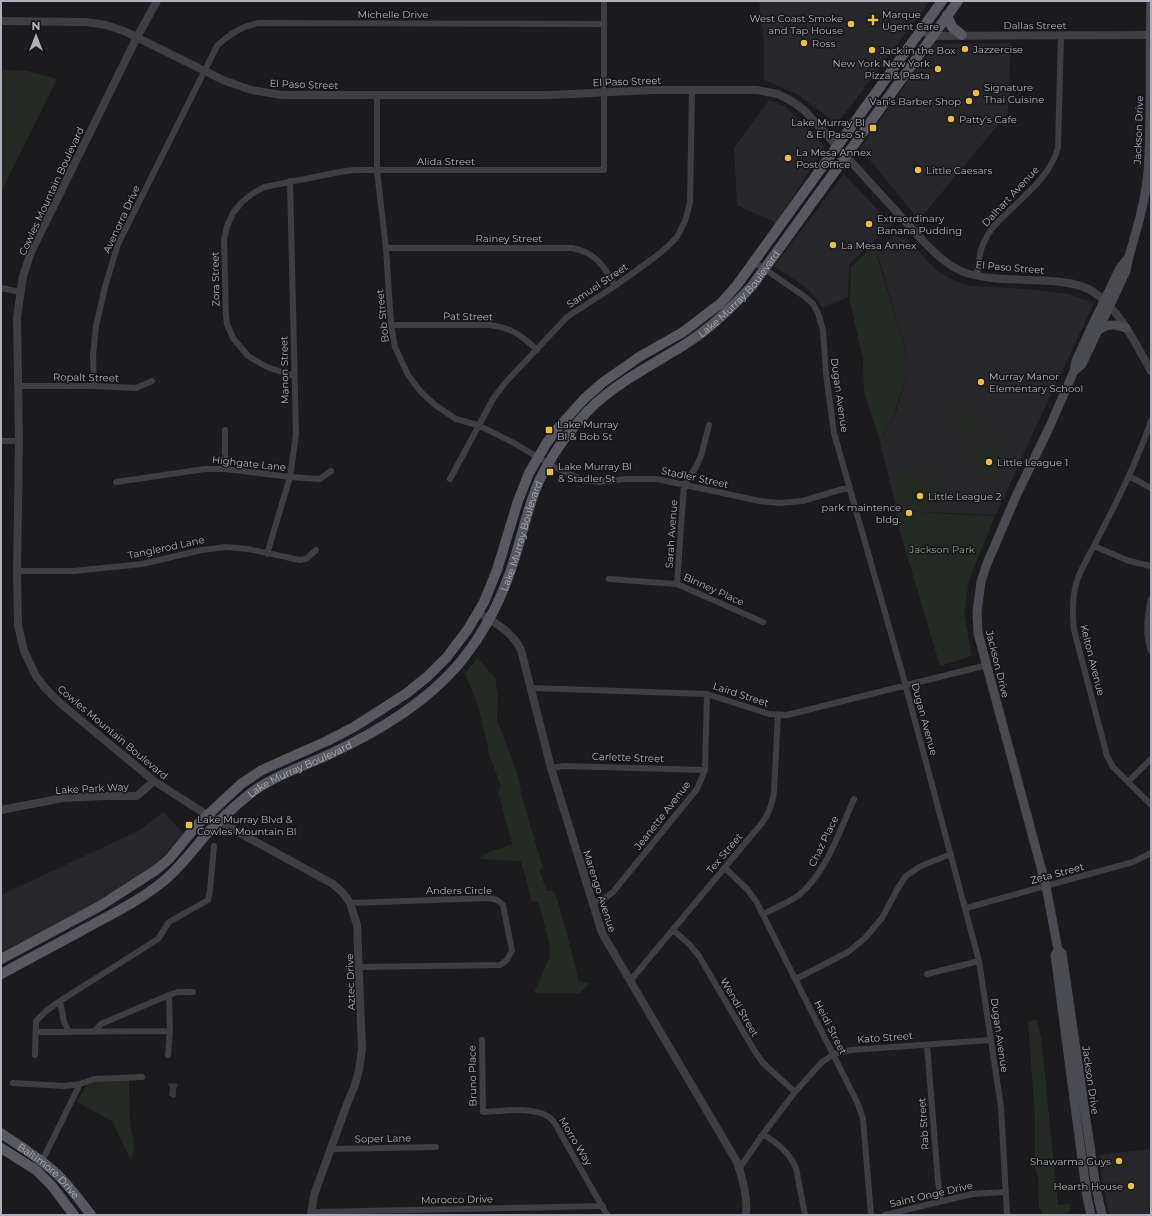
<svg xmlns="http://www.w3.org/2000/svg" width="1152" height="1216" viewBox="0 0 1152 1216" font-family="Montserrat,sans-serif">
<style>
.built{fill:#27272a}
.green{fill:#232a24}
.water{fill:#313840}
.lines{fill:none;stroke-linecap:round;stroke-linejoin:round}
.minor{stroke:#3e3e43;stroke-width:6}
.tertiary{stroke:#3e3e43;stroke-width:8}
.secondary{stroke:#4a4b51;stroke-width:9}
.primary{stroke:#585960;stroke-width:10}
.poi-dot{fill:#e7bf48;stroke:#161518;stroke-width:1.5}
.labels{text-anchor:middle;stroke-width:3;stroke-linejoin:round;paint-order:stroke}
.street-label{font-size:10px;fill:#aeb1bb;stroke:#161518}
.poi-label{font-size:10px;fill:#aeb1bb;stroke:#161518;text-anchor:start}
.park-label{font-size:10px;fill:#86a58b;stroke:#161518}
</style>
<rect width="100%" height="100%" fill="#1b1a1d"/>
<!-- built -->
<path class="built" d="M759,1h171l-93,123 -40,-30 -33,-14v-37z
M1011,43l-3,70 -89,107 -59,-72 74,-104z
M769,100l16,6 40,41 -49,76 -39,-18 -3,-57z
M844,174l48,51 -43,39 -1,33 -25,11 -15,-19 -34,-23z
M894,236l15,4 27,30 21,12 13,4 56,3 43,5 25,9 -61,130 -37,82 -99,-4 -17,-69 16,-30 12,-41 -5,-31 -25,-84 11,-16z
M163,812l21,22 -32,34 -41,27 -88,46 -22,10v-56l139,-65z
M1151,1149v66h-41l-5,-17 -6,-43z"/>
<!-- green -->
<path class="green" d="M1,70l26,1 30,8 -56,113z
M878,241l5,6 -6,10 25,80 6,34 -14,44 -14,26 -16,-49 -1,-33 -13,-57 1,-35z
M952,404l15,12 -9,12 -16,-11z
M967,416l18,11 -9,13 -17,-11z
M978,438l28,11 2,6 -12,22c-28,-4 -24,-17 -18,-39z
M909,468l9,1 12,6 12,14 2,14 -32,8 19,2 64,3 -24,59 -3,11 -4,29 8,41 -32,10 -42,-141 -2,-14h8l-6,-7 -2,-33z
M477,658l18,20 3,19 -1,23 19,50 8,34 19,64 -4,2 8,21h7l7,21 16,61v7l12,4 -9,9h-46l16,-37 -1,-14 -11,-41h-6l-11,-40 -43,-2 11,-7 23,-8 -14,-52 3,-6 -11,-29 -12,-52 -13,-31z
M1036,1019l5,17 17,169 12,-1 1,7 -9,4h-19l-4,-9 -1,-26 -3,-15v-48l-7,-95z
M129,1079l1,42 4,25 -3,15 -19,-40 -35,-19 10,-18 9,-3z"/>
<!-- water -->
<path class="water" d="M170,1083l3,1 3,-1 2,2 -2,4v8l-3,1 -4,-3 1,-7 -2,-4z"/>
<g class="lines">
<!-- minor -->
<path class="minor" d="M377,95v76l9,77 5,77 4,22 13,28 13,17 14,13 21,14 22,6 36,18 40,24 29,13 16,2 27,-3h31l103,22 20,2 22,-2 48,-14
M386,248h186c23,4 33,19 43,38
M754,262l50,34 9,8 5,9 5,17 3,44 8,59 69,243 76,285 22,146 6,108
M977,275c1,-11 2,-23 7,-33 5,-12 14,-20 23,-29 20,-20 43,-37 51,-65l3,-113
M1,288l20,4
M391,325h99c22,3 31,10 47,25
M294,376l-27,-9 -19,-11 -15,-18 -6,-14 -1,-8 -2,-76 3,-14 6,-13 9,-11 10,-8 12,-7 81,-16 10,-1h249v-169
M18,386h76l42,2 16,-7
M94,386l-1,-30 3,-30 9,-39 13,-43 99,-198c12,-12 25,-20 42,-23l345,1
M1151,421c-13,38 -31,75 -50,111 -7,15 -17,30 -23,46 -6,17 -6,35 -4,52l33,126 6,11 38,38
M1,441h18
M225,469v-39
M1129,476l22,12
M450,479l43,-80 12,-16 62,-66 48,-31 40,-29 11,-9 11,-11 8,-16 5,-18 2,-113
M116,482l89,-13h20l65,8 30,2 11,-8
M1094,546l35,15 22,5
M267,554l23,-77 6,-42 -6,-254
M17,571h57l68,-7 60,-14 24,-3 22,2 52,11 6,-1 10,-9
M609,579l68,5 86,38
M677,584l7,-99 12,-18 5,-11 8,-31
M1151,599c-4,18 -6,34 0,52
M532,688l175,6 62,20 18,1 200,-50
M551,768l13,-2 141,4
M1128,782l23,-23
M725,868l22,21 9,12 102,203 5,15 8,96
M350,903l139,-5 8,2 6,5 9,46 -6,10 -6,4 -141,2
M592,903l13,-5 8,-6 84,-103 8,-19 2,-76
M966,908l167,-46 18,-9
M763,914c12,-6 25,-11 36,-19 27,-22 41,-65 55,-96
M673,930l16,14 10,12 55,94 9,13 32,29
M927,974l52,-13
M796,979l52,-27 17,-14 17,-20 16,-30 8,-12 15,-10 30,-12
M630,981l132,-158c7,-10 11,-20 12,-32l4,-76
M60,1001l4,21 5,10
M36,1032l134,-1
M94,1032l7,-8 68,-29 9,-3h15
M482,1040l1,72c19,-1 50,-6 66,5 4,3 7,8 9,12l49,86
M927,1045l11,136 3,20
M35,1055l1,-34 10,-10 14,-10 98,-62 11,-17 39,-22 2,-9 4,-45
M168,1055l2,-24 -1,-36
M13,1083l51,3 16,-2 14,-5 48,-2
M763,1134c14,9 26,18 33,34l9,47
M331,1149l105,-2
M42,1161l38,-77
M739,1169l24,-35 32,-42 27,-30 12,-8 17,-4 140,-10
M312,1212l291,-6
M885,1215l87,-21 34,-2"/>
<!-- tertiary -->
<path class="tertiary" d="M157,1l-20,36 -106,215 -8,24 -6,41 2,124 -2,130 1,54 6,26 12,25 9,12 15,15 94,78 53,34 126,69 10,9 7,10 7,22 5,124 -3,21 -4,15 -8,19 -33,91 -3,20
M1,21l85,1 20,3 18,6 99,49 28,10 31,5h269l102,-5h103l22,4 15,8 11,8 121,133c11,11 21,21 36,28 22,10 65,8 90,10 15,1 31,3 44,12 24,16 42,53 56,78
M921,30l11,6 219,-1
M478,612c17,11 34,19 43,38l30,118 51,165 135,229c6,17 11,35 9,53
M1,810l62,-12 41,-2h33l17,-15"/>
<!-- secondary -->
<path class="secondary" d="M1097,331c10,-7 17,-8 29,-3
M1074,371l8,-7 44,-93c2,-13 6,-24 9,-36 6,-20 11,-41 13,-63 4,-56 1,-114 3,-171
M1058,950l-3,5 32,242 4,18
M1102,1215l-6,-27 -34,-235 -4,-3 -12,-64 -68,-253 -1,-21 4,-30 5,-16 31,-72 32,-66 25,-57 2,-10 14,-31 30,-62 8,-10"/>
<!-- primary -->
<g class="primary">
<path d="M947,15l5,12 10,8"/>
<path d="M1,959l99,-53 56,-36 13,-11 28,-34 44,-41 21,-14 65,-29 27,-14 53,-34 21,-17 19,-19 21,-28 16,-27 13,-32 21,-69 11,-28 17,-29 11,-15 27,-30 18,-16 37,-26 44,-25 38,-29 16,-18 205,-284"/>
<path id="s1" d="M1,974c30,-16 59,-32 89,-48 26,-14 54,-28 76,-47 15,-13 26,-28 39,-43 11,-13 32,-32 46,-43 24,-18 54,-27 81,-40 43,-20 93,-50 125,-87 7,-8 13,-17 19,-25 14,-21 25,-43 33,-66 12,-31 17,-66 31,-96 10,-20 23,-40 38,-57 30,-36 68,-53 106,-77 26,-16 47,-37 68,-59l206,-285"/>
<path id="s2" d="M1,1133c20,14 41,26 58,43 12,12 22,26 32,39"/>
<path d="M1,1148l35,22 16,16 22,29"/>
</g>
</g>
<!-- markers -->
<g class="poi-dot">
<path d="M871 14h4v4h4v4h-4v4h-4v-4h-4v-4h4z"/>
<circle cx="851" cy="24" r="4"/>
<circle cx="804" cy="43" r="4"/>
<circle cx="965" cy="49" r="4"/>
<circle cx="872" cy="50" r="4"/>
<circle cx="938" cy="69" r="4"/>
<circle cx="976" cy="93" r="4"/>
<circle cx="969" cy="101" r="4"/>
<circle cx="951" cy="119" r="4"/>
<rect x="869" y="124" width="8" height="8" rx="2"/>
<circle cx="788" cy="158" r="4"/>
<circle cx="918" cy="170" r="4"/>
<circle cx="869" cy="224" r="4"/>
<circle cx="833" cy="245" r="4"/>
<circle cx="981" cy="382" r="4"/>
<rect x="545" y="426" width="8" height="8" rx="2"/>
<circle cx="989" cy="462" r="4"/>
<rect x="546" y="468" width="8" height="8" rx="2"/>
<circle cx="920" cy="496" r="4"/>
<circle cx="909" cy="513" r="4"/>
<rect x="185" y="821" width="8" height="8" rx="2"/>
<circle cx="1119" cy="1161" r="4"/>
<circle cx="1131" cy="1186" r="4"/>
</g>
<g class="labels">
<!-- street labels -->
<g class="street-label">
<text x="393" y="18">Michelle Drive</text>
<text x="1035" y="29">Dallas Street</text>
<text transform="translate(627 81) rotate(-2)" y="4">El Paso Street</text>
<text transform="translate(304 84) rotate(2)" y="4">El Paso Street</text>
<text transform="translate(1138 130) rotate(-88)" y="4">Jackson Drive</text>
<text x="446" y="165">Alida Street</text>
<text transform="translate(51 191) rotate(-65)" y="4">Cowles Mountain Boulevard</text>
<text transform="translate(1010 196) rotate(-47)" y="4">Dalhart Avenue</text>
<text transform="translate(121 219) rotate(-65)" y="4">Avenorra Drive</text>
<text x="509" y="242">Rainey Street</text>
<text transform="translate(1010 267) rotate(5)" y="4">El Paso Street</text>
<text transform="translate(215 279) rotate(-91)" y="4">Zora Street</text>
<text transform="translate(597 285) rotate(-34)" y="4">Samuel Street</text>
<text dy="4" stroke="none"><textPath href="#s1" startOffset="1038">Lake Murray Boulevard</textPath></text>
<text transform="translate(382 316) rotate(-96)" y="4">Bob Street</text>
<text transform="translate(468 316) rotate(1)" y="4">Pat Street</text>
<text transform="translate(284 370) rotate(-91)" y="4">Manon Street</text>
<text transform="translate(86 377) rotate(1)" y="4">Ropalt Street</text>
<text transform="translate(840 395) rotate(82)" y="4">Dugan Avenue</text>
<text transform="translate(249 463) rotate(6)" y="4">Highgate Lane</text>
<text transform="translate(695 477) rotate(12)" y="4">Stadler Street</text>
<text transform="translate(671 534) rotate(-86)" y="4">Sarah Avenue</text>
<text dy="4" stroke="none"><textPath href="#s1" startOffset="702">Lake Murray Boulevard</textPath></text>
<text transform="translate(166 547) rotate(-12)" y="4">Tanglerod Lane</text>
<text transform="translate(714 589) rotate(24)" y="4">Binney Place</text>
<text transform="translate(1093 660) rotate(76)" y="4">Kelton Avenue</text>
<text transform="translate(998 664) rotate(76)" y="4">Jackson Drive</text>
<text transform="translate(741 694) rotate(18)" y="4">Laird Street</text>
<text transform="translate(925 719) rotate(75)" y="4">Dugan Avenue</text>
<text transform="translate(113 732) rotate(40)" y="4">Cowles Mountain Boulevard</text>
<text transform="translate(628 757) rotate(2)" y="4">Carlette Street</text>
<text dy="4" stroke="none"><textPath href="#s1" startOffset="366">Lake Murray Boulevard</textPath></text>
<text transform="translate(92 788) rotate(-3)" y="4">Lake Park Way</text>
<text transform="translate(662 815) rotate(-52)" y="4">Jeanette Avenue</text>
<text transform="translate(823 841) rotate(-64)" y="4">Chaz Place</text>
<text transform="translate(724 853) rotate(-50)" y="4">Tex Street</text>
<text transform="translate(1057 873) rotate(-15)" y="4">Zeta Street</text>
<text x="459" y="894">Anders Circle</text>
<text transform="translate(600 891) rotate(72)" y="4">Marengo Avenue</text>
<text transform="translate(350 982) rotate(-92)" y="4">Aztec Drive</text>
<text transform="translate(740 1007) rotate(60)" y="4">Wendi Street</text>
<text transform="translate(831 1027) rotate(63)" y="4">Heidi Street</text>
<text transform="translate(1000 1035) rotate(82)" y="4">Dugan Avenue</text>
<text transform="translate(885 1037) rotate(-4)" y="4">Kato Street</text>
<text transform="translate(472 1076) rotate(-91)" y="4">Bruno Place</text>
<text transform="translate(1091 1080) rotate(82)" y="4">Jackson Drive</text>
<text transform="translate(923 1124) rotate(-94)" y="4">Rab Street</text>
<text transform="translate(383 1138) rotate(-1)" y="4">Soper Lane</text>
<text transform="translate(576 1141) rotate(59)" y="4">Morro Way</text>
<text dy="4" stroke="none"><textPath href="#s2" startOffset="61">Baltimore Drive</textPath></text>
<text transform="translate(931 1194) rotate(-13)" y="4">Saint Onge Drive</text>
<text transform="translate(457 1199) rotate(-1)" y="4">Morocco Drive</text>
</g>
<!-- poi labels -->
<g class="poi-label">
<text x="882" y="18">Marque<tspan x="882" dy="12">Ugent Care</tspan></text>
<text x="843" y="22" text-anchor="end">West Coast Smoke<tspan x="843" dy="12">and Tap House</tspan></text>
<text x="812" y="47">Ross</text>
<text x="973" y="53">Jazzercise</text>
<text x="880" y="54">Jack in the Box</text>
<text x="930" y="67" text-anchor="end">New York New York<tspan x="930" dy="12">Pizza &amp; Pasta</tspan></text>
<text x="984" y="91">Signature<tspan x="984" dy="12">Thai Cuisine</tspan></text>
<text x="961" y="105" text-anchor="end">Van's Barber Shop</text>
<text x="959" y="123">Patty's Cafe</text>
<text x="865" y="126" text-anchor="end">Lake Murray Bl<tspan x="865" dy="12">&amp; El Paso St</tspan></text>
<text x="796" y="156">La Mesa Annex<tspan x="796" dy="12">Post Office</tspan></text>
<text x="926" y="174">Little Caesars</text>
<text x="877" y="222">Extraordinary<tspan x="877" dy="12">Banana Pudding</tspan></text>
<text x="841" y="249">La Mesa Annex</text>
<text x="989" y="380">Murray Manor<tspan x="989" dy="12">Elementary School</tspan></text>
<text x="557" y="428">Lake Murray<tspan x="557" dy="12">Bl &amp; Bob St</tspan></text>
<text x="997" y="466">Little League 1</text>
<text x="558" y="470">Lake Murray Bl<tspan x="558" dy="12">&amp; Stadler St</tspan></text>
<text x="928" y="500">Little League 2</text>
<text x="901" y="511" text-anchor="end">park maintence<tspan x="901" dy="12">bldg.</tspan></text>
<text x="197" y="823">Lake Murray Blvd &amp;<tspan x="197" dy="12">Cowles Mountain Bl</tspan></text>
<text x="1111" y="1165" text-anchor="end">Shawarma Guys</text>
<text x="1123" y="1190" text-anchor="end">Hearth House</text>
</g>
<!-- park labels -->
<g class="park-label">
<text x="942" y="553">Jackson Park</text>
</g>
</g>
<!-- border -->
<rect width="1152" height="1216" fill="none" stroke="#aeb1bb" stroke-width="4"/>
<!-- north arrow -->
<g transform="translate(36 36)" stroke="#161518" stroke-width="3" paint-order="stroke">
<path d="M0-3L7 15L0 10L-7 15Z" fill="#aeb1bb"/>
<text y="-6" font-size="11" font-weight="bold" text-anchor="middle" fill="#aeb1bb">N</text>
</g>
</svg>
